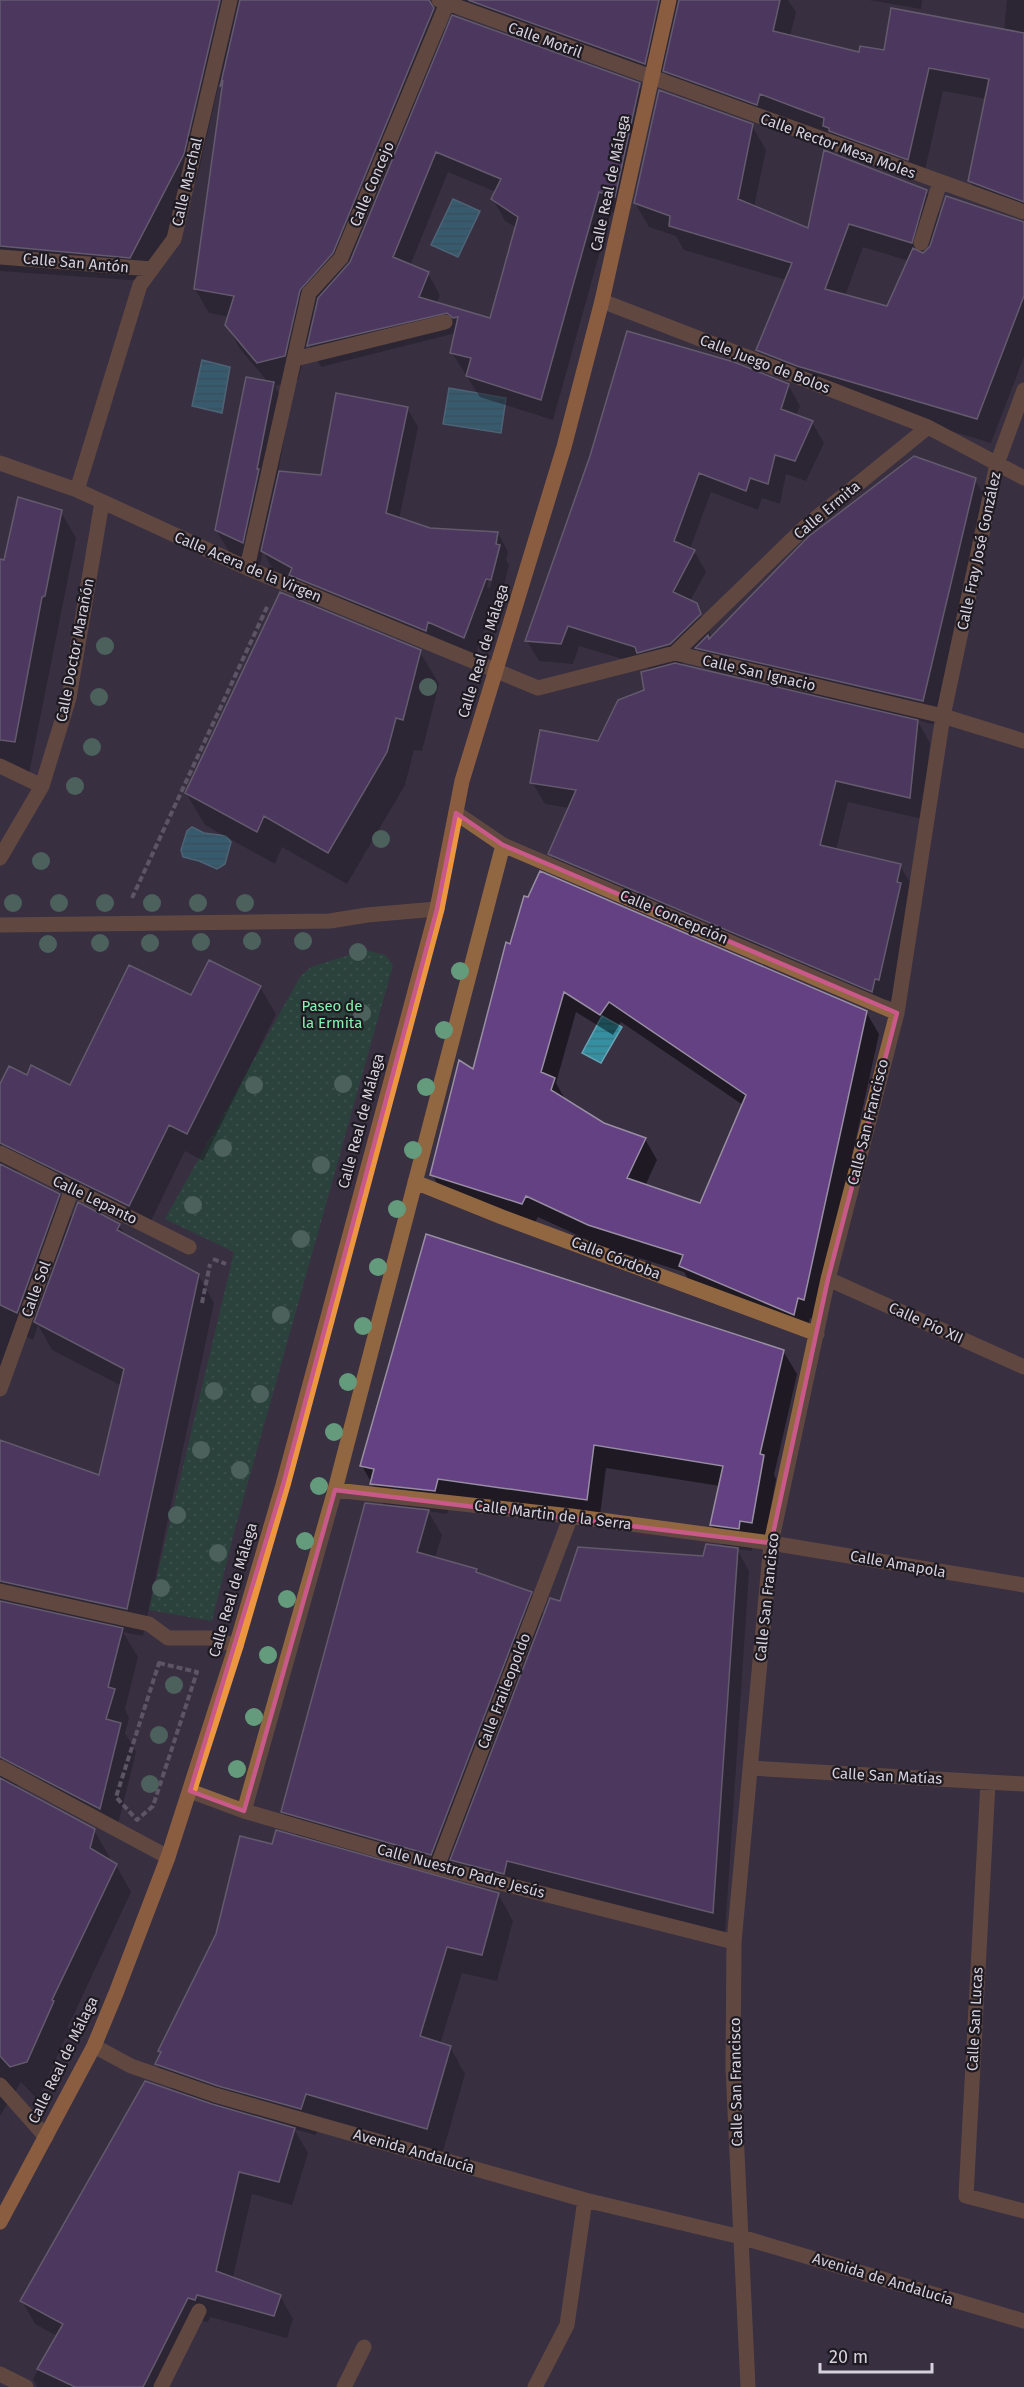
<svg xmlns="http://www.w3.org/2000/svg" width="1024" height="2387" viewBox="0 0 1024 2387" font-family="'Fira Sans',sans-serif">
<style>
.park{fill:url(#park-dots)}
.water{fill:url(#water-rules);stroke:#66a3b3;stroke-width:1.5}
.shadow{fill:#0007;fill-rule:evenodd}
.building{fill:#644182;stroke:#988ea3;stroke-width:1.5;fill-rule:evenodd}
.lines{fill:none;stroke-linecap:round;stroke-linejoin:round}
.path{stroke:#898290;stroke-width:4;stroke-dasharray:6 3;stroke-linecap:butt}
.minor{stroke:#916741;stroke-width:15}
.major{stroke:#ed9640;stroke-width:15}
.tree{fill:#649b7d}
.marked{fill:none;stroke:#c95988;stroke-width:4.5;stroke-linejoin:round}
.labels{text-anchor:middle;stroke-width:4.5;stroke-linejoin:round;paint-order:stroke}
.street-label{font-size:15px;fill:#d6d1dc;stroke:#1e1a22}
.park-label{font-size:15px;fill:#87f2ad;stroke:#1e1a22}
</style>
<defs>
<pattern id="park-dots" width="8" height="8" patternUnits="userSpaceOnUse" patternTransform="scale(1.5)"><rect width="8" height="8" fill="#1c5a36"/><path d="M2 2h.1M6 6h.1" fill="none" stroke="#3c7152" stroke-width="1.8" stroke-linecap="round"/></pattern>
<pattern id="water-rules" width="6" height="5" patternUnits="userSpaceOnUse" patternTransform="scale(1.5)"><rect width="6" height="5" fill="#368fa1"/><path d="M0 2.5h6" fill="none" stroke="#397784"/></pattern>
</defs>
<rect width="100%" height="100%" fill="#393042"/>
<!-- park -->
<path class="park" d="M365,950l20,5 8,10 -157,560 -24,96 -63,-11 85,-358 -69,-33 135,-242 11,-10z"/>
<!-- water -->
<path class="water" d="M453,199l27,12 -22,46 -27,-12z
M202,360l28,7 -8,46 -30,-7z
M449,388l57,10 -5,35 -58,-9z
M192,827l12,6 22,3 5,6 -6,22 -8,5 -18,-8 -16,-4 -2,-7 6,-19z
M602,1016l20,11 -21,36 -19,-10z"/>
<!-- shadow -->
<path class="shadow" d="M0,0h788l8,12 -6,24 70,17 144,-22 3,-31h17v220l-40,-15 -14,-24 17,-82 -44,-8 -21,92 -243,-88 -16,-28 -5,20 -201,-73 -11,3 -3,9 4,7 192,52 13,21 -25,112 -16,-6 -58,208 -73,-23 -28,-44 4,-20 -135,34 -14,-25 -9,38 -23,6 14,25 -11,62 44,4 85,-69 11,19 -19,93 30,9 69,4 10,19 -2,8 3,5 -8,33 -4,-1 -22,59 -181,-75 -21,-11 -10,-19 -4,19 -26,-12 -17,-28 52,-148 -28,-33 -14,-25 3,-7 -20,-4 -14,-24 28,-199 -4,-7 -22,96 -53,102 -144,-10zM448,172l48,20 -3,7 12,22 12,7 -26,92 -55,-16 4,-9 -12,-21 -18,-8zM497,549h3l-10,39 -3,-1z
M869,0h53l-1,9z
M752,126l14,24 -12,57 55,23 17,-78 100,39 15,25 83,6v135l-33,86 -179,-53 -41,-16 -14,-24 29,-70 -102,-30 -8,-14 -27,-9 -14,-24zM863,247l46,14 -21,47 -43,-12z
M788,385l12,21 -4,10 16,6 12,21 -18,38 -20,-7 -6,30 -18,-6 -4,12 -47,-18 -21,57 4,2 12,21 -16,29 6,3 16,34 263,-158 14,24 -53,221 -19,-5 13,23 -8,76 -74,-17 -12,48 64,16 13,21v19l-22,95 -4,-1 -3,13 -322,-138 -12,-22 19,-45 -24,-4 -13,-22 67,-40 47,-51 3,-20 -3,-5 -67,-20 -6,18 -34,-3 -12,-20zM697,649l14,24 -31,-7z
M61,512l15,26 -48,241 -28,-8v-210l5,1z
M420,652l19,32 -17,67 -8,-1 -9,35 -58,99 -65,-37 -7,17 -70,-39 -19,-32z
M507,944l359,68 13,22 -63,286 -6,-2 -4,17 -113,-48 -9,-15 -83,-26 -63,-29 -4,7 -90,-28 -12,-22 42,-102zM576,1012l37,23 8,-13 122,83 -42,100 -56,-19 12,-26 -12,-21 -42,-15 -37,-23 -10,-18z
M260,987l16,27 -73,147 -18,-10 -40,82 -124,-62 -9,1 47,23 14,24 46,6 7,12 72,38 16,28 -71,333 -20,-4 15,25 -13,52 4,9 -4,15 11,19 -21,84 -94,-51 -10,1 83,44 16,28 -1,3 7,4 15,27 -63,135 1,3 -31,70 -17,-18 -21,34v-675l101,36 21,-91 -70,-36 -14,-25 -5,15 -15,-8 -18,48v-249l28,-54 42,10 122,-90z
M783,1351l14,23 -23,101 2,4 -12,66 -12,-2v8l-15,-2 12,22 -24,362 -261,-52 -12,-21 -8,19 54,15 15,27 -16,60 -35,-8 -22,71 10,3 15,27 -23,81 -121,-35 -5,15 -22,-6 14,24 -16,52 -40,-11 -19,83 47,19 13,23 -6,19 -77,-21 -2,5 -6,-1 -34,66h-131l-4,-8 24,-43 -22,-12 -13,-23 151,-209 -17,-28 5,-9 -2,-4 114,-205 25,-8 -16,-27 103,-304 -23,-41zM606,1468l114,18 -9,39 14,23 -21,10 -143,45 -16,14 -14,-24 -52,-18 -3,-5 -41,-12 7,-23 -14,-24 19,3 4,-13 148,22z"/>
<!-- building -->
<path class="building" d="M0,0h220l-36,154 -54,104 -130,-12z
M240,0h189l5,8 -101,245 -33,37 -15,66 -28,7 -32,-38 9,-29 -40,-7 29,-209 -3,7z
M468,0h191l-14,64z
M679,0h101l-7,31 86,21 1,-6 24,4 7,-42 133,25v169l-56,-21 21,-102 -60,-11 -21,92 -79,-29v-3l-6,-2 1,-8 -27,-10 -37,-14 -3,11 -94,-34z
M452,15l188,68 -25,114 -16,-5 -58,208 -75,-24 5,-18 -21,-5 8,-36 -5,1 -6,-5 -140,33 11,-48 32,-36zM436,152l65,27 -10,20 27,18 -28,101 -71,-21 10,-25 -36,-15z
M659,90l94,34 -15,75 70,29 16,-78 103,40 -15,53 -63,-19 -24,65 62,17 26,-58 10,5 7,-7 16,-50 78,26v74l-47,123 -180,-53 -41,-16 36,-87 -123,-37 1,-10 -36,-13z
M627,331l107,31 55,22 -8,25 32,12 -18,40 -20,-6 -7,29 -18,-6 -4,13 -47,-18 -25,68 21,9 -22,42 24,11 4,11 -31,30 -33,9 -2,-6 -67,-21 -7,18 -36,-3 65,-185z
M246,377l28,5 -17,87h2l-16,74 -28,-13z
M336,393l72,14 -22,106 44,15 68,4 -2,12 4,1 -9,35 -5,-1 -22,59 -36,-16 -2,9 -137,-56 3,-7 -31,-17 18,-80 42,4z
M914,456l62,22 -53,223 -228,-53 13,-13 1,4 100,-103z
M18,497l44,13 -17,86 -3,1 -27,145 -15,-2v-181l4,1z
M280,592l141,58 -18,70 -7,-2 -9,34 -59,101 -64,-37 -7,16 -72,-39z
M675,663l243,57 -8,78 -74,-17 -16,64 81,19 -4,18 4,1 -22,97 -4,-1 -3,13 -324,-138 28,-64 -46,-7 10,-53 58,11 20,-41 26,-10 -3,-18z
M540,871l327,140 -63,289 -6,-2 -4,17 -115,-49 4,-11 -95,-30 -62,-29 -4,8 -92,-29 29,-115 14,9 33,-127 4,2 14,-48 4,1zM564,992l36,23 9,-13 137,93 -46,108 -73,-25 19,-40 -42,-15 -53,-33 4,-12 -14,-6z
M209,960l52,26 -74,148 -18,-9 -40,81 -129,-63v-59l9,-18 18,9 4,-10 39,20 59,-120 62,30z
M0,1164l60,30 -43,119 -17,-8z
M78,1202l42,22 -3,6 82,44 -72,335 -127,-28v-141l99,35 25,-106 -90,-47z
M426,1234l358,116 -24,104 4,1 -12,68 -12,-2 -1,8 -29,-4 13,-59 -129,-21 -7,55 -149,-21 -3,12 -65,-7 4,-15 -14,-3z
M365,1503l64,7 -12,42 60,17 -1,3 56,20 -101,263 -150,-43z
M706,1544l32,4 -25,365 -206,-52 -3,13 -54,-14 100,-262 10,3 18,-54 125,9z
M0,1601l123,27 -15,59 7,2 -9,30 15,4 -21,86 -100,-52z
M0,1778l95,51 -5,19 27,16 -65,136 2,1 -27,61 -17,5 -10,-11z
M276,1830l223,63 -17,62 -35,-8 -27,89 31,10 -24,83 -121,-35 -5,15 -83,-23 -63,-22 6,-12 -3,-1 58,-117 24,-98 32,8z
M145,2081l67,23 83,24 -16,54 -40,-10 -23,99 65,24 -7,21 -77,-21 -2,5 -7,-2 -45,89h-68l-38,-18 26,-45 -43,-23z"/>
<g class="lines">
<!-- path -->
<path class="path" d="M132,898l136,-293
M213,1259l13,5
M202,1303l8,-39
M159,1663l38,9 -44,134 -16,14 -21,-23z"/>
<!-- minor -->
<path class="minor" d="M439,0l585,212
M921,243l19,-61
M0,257l152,12
M602,301l326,126
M295,359l150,-37
M0,463l77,27 170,78 291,120 137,-35 268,63 81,25
M77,490l63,-205 34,-46 56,-239
M247,568l62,-275 32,-35 106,-255
M675,653l130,-126 123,-100 96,51
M0,766l42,20
M456,813l47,32 394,168
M0,858l42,-72 27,-88 33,-196
M0,925l330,-4 37,-6 70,-6
M0,1153l189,94
M415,1182l87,35 315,117
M828,1279l196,88
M0,1389l72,-200
M335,1490l236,26 200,27 253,42
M0,1591l149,33 19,14h44l24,8
M0,1767l168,90
M751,1768l273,16
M988,1782l-22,414 58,15
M190,1791l54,20 193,56 297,75
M244,1811l91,-321 168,-645
M437,1867l134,-351
M94,2046l37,20 84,29 370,105 156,37 283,84
M0,2085l46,52
M0,2374l26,13
M161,2387l38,-76
M344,2387l20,-40
M535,2387l32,-62 18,-125
M748,2387l-15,-319 1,-126 37,-399 57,-264 69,-266 46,-297 54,-252 27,-74"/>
<!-- major -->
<path class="major" d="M0,2222l94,-176 22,-53 52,-136 68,-211 47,-161 154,-576 25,-128 102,-334 38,-146 67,-301"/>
</g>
<!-- trees -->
<g class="tree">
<circle cx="105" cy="646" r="9"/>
<circle cx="428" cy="687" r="9"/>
<circle cx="99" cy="697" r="9"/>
<circle cx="92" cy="747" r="9"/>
<circle cx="75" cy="786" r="9"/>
<circle cx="381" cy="839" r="9"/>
<circle cx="41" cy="861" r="9"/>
<circle cx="13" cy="903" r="9"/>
<circle cx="59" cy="903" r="9"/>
<circle cx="105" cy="903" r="9"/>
<circle cx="152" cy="903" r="9"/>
<circle cx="198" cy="903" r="9"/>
<circle cx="245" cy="903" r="9"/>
<circle cx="252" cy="941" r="9"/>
<circle cx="303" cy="941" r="9"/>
<circle cx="201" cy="942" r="9"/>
<circle cx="100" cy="943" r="9"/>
<circle cx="150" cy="943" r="9"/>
<circle cx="48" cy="944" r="9"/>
<circle cx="358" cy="952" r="9"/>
<circle cx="460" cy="971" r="9"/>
<circle cx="362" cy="1013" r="9"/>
<circle cx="444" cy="1030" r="9"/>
<circle cx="343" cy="1084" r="9"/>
<circle cx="254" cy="1085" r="9"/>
<circle cx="426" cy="1087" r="9"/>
<circle cx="223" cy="1148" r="9"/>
<circle cx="413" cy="1150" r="9"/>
<circle cx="321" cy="1165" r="9"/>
<circle cx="193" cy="1205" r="9"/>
<circle cx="397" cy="1209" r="9"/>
<circle cx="301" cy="1239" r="9"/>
<circle cx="378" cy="1267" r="9"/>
<circle cx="281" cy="1315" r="9"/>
<circle cx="363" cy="1326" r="9"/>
<circle cx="348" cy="1382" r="9"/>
<circle cx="214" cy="1391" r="9"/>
<circle cx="260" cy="1394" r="9"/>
<circle cx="334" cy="1432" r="9"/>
<circle cx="201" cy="1450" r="9"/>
<circle cx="240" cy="1470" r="9"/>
<circle cx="319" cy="1486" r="9"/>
<circle cx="177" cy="1515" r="9"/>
<circle cx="305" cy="1541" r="9"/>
<circle cx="218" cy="1553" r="9"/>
<circle cx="161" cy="1588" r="9"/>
<circle cx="287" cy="1599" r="9"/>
<circle cx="268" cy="1655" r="9"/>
<circle cx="174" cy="1685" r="9"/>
<circle cx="254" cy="1717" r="9"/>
<circle cx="159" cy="1735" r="9"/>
<circle cx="237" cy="1769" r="9"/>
<circle cx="150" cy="1784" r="9"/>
</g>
<!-- marked area -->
<path d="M0 0H1024V2387H0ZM456,813l47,32 394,168 -69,266 -57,264 -436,-53 -91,321 -54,-20 93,-306 154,-576z" fill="#393042" fill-opacity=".55" fill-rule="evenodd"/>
<path class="marked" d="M456,813l47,32 394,168 -69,266 -57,264 -436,-53 -91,321 -54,-20 93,-306 154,-576z"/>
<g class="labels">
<!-- street labels -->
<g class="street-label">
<text transform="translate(545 40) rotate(20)" y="5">Calle Motril</text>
<text transform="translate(838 146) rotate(20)" y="5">Calle Rector Mesa Moles</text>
<text transform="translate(187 182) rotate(-77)" y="5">Calle Marchal</text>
<text transform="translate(610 183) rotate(-78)" y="5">Calle Real de Málaga</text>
<text transform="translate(372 184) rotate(-67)" y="5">Calle Concejo</text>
<text transform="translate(76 263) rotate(5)" y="5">Calle San Antón</text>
<text transform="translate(765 364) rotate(21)" y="5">Calle Juego de Bolos</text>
<text transform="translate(827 510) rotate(-40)" y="5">Calle Ermita</text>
<text transform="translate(979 551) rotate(-78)" y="5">Calle Fray José González</text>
<text transform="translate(248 567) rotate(23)" y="5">Calle Acera de la Virgen</text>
<text transform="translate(75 650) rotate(-79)" y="5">Calle Doctor Marañón</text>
<text transform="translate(483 651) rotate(-73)" y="5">Calle Real de Málaga</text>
<text transform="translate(759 673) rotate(13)" y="5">Calle San Ignacio</text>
<text transform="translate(674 917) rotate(23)" y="5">Calle Concepción</text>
<text transform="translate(361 1121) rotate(-75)" y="5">Calle Real de Málaga</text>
<text transform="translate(868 1122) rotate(-76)" y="5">Calle San Francisco</text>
<text transform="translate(95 1200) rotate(26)" y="5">Calle Lepanto</text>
<text transform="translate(616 1258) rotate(21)" y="5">Calle Córdoba</text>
<text transform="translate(36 1289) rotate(-70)" y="5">Calle Sol</text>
<text transform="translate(926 1323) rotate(24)" y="5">Calle Pío XII</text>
<text transform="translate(553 1515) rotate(7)" y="5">Calle Martin de la Serra</text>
<text transform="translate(898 1564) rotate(10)" y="5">Calle Amapola</text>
<text transform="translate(233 1590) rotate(-74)" y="5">Calle Real de Málaga</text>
<text transform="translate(767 1597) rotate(-84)" y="5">Calle San Francisco</text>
<text transform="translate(504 1691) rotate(-69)" y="5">Calle Fraileopoldo</text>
<text transform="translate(887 1776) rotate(3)" y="5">Calle San Matías</text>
<text transform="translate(461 1871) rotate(15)" y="5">Calle Nuestro Padre Jesús</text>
<text transform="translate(975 2019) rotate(-87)" y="5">Calle San Lucas</text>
<text transform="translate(63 2060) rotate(-64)" y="5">Calle Real de Málaga</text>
<text transform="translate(736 2082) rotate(-91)" y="5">Calle San Francisco</text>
<text transform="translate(414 2151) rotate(16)" y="5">Avenida Andalucía</text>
<text transform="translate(883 2279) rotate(17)" y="5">Avenida de Andalucía</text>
</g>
<!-- park labels -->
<g class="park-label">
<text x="332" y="1011">Paseo de<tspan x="332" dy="17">la Ermita</tspan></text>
</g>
</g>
<!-- scale -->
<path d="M820 2363v9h112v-9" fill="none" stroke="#d6d1dc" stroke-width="3"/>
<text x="829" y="2363" font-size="18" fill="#d6d1dc" stroke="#1e1a22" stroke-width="4.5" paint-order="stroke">20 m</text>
</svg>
